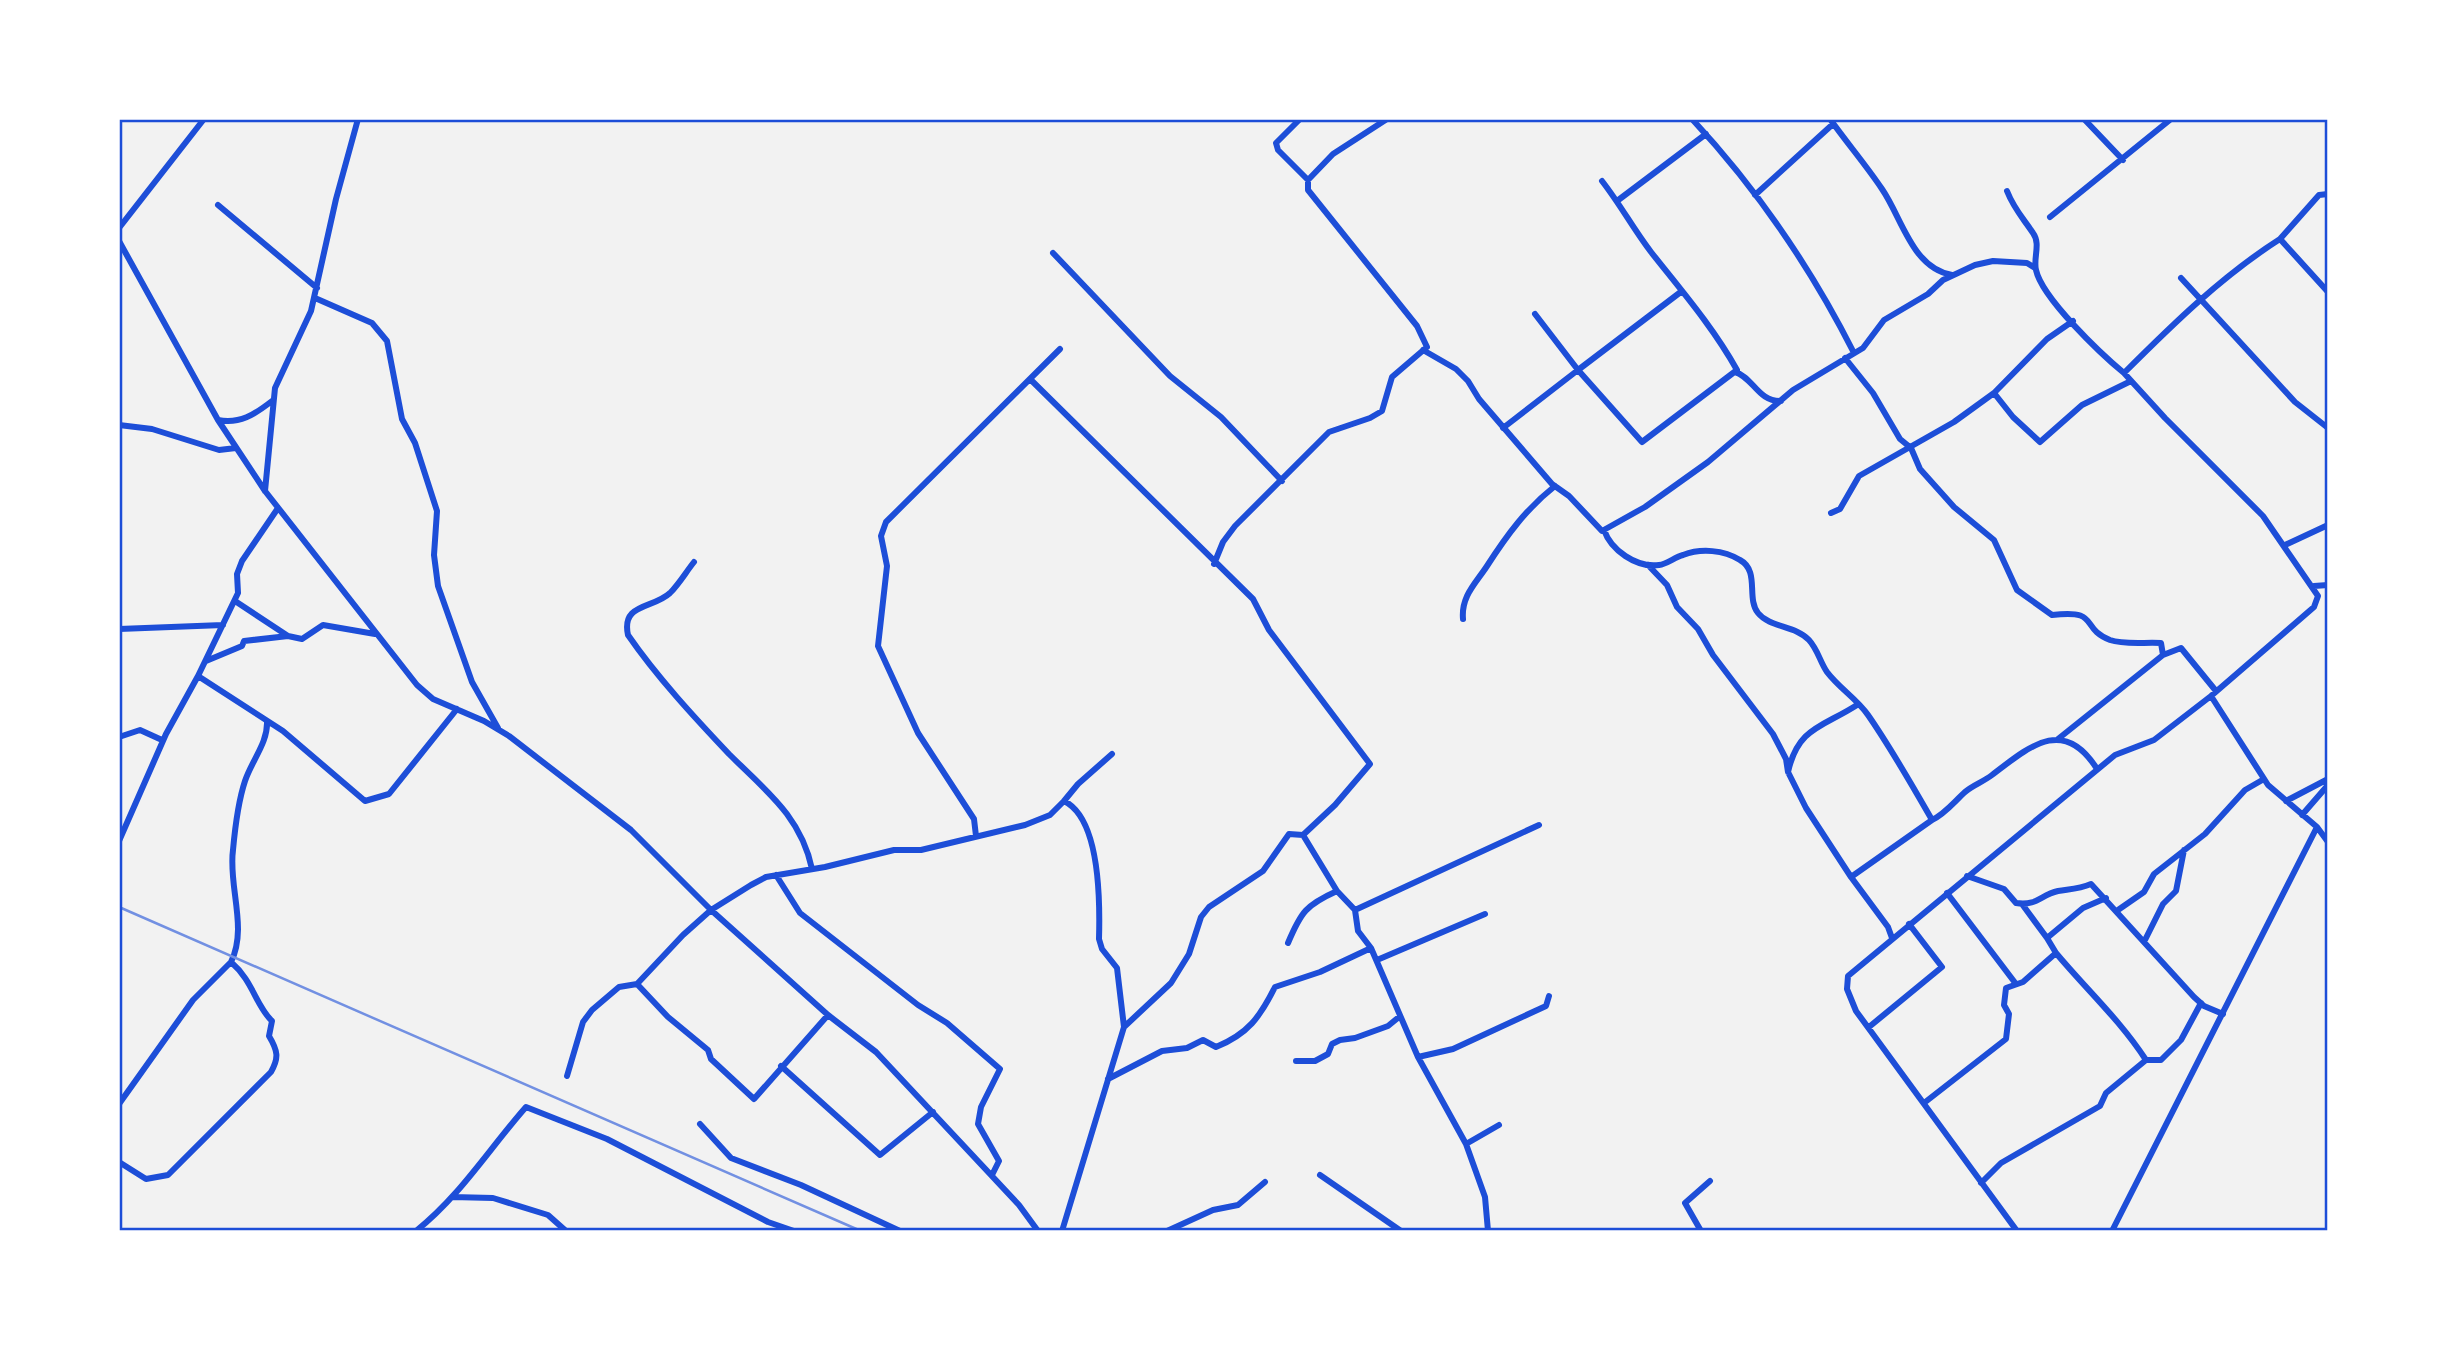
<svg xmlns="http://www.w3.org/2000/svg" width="2447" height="1350" viewBox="0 0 2447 1350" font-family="'Public Sans',sans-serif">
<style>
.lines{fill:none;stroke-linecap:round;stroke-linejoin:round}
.minor{stroke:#1d4ed8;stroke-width:6}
.rail{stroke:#7290e2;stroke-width:2.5}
.neatline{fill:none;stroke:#1d4ed8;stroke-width:2.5}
</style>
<rect width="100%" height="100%" fill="#f2f2f2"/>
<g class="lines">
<!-- minor -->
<path class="minor" d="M1300,119l-24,24 2,7 30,30
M1692,119c65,70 119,149 162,234
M1830,119c17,24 36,46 52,70 20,29 30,79 70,86
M2084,119l39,41
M1602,181c18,23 32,49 49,71 30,38 62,75 86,118l-95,72 -64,-72 104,-79
M2007,191c7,18 16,27 26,42 8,11 0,25 3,37 6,28 65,84 88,103
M2328,194l-9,1 -39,44 48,53
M1755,195l78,-71
M1617,201l89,-67
M218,205l99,83
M2050,217l121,-98
M119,228l85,-109
M119,241l99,179 47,71 152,194 16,14 51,22 25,15 122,94 80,80 117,105 48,37 143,153 19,26
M1053,253l117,123 51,41 61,64
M2181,278l114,124 33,26
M315,298l57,25 15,18 15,78 13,24 22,68 -3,44 4,31 34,96 26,46
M2073,321l-26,18 -53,54 19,24 27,25 42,-37 49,-24
M1423,350l33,19 12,12 11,18 73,85 17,12 33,35 43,-24 63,-45 85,-72 70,-42 21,-28 44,-26 15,-14 32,-15 18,-4 34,2 8,5
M1845,358l28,35 27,46 11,9 9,21 34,38 40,33 23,50 35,25c49,-6 27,13 58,25 14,5 35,2 51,3l2,12
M1735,372c18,5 23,30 46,29
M1031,380l222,219 16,31 101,134 -35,41 -32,30 34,56 18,19 3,21 13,17 47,109 48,87 19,53 3,34
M218,420c22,4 36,-5 54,-19
M119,425l33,4 67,21 17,-2
M1503,428l75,-58 -43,-56
M265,491l10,-103 36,-77 25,-112 22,-80
M278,508l-36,53 -5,13 1,19 -40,83 85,55 82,70 24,-7 68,-85
M1831,513l9,-4 19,-33 95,-54 40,-29
M1604,530c7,20 32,38 55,35 8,-1 16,-8 24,-10 18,-7 41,-5 57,5 20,11 6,38 18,53 12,15 37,12 51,27 9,10 11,22 18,32 12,16 30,27 41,43 23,33 44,70 64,105l-81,57 37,50 4,11
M2285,545l43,-20
M694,562c-8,10 -15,22 -24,31 -17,16 -49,10 -42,42 29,42 66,82 101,119 36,36 72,62 83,115
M1214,564l9,-22 12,-16 94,-94 41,-14 12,-7 10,-34 35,-30 -10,-21 -109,-136v-10l25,-26 54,-35
M1648,565l19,20 10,22 21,22 15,26 60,79 13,25 2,13
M2314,586l14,-1
M235,601l53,35 14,3 21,-14 52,9
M1463,619c-2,-23 13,-36 24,-53 20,-31 39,-57 68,-80
M119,629l104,-4
M206,661l36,-15 2,-5 44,-5
M2211,696l103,-89 4,-11 -55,-80 -98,-98 -41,-45c49,-49 98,-97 156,-134
M119,737l21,-7 22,10
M2058,739l105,-84 18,-7 35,43
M1064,801l14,-17 34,-30
M2286,801l42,-22
M2302,815l26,-30
M1932,820c13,-6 22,-18 33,-28 8,-7 18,-10 27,-17 38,-29 72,-59 105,-6
M976,836l-2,-17 -56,-86 -40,-87 9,-80 -6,-30 5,-14 174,-173
M119,841l47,-107 32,-58
M776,875l24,38 118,92 29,18 53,46 -19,38 -3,17 21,37 -7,14
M1967,876l37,13 12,14c22,3 24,-8 42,-12 12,-2 21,-2 33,-7l103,113 10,9 19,8
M1851,877l-45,-69 -18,-36c10,-45 35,-45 69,-67
M1947,893l69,91
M2022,904l25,34 36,-30 23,-10
M1355,910l184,-85
M2118,910l26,-18 10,-18 51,-40 40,-44 19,-11
M2145,940l18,-36 13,-13 8,-41
M1288,943c13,-31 18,-38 49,-52
M2056,953c30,36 64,67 90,107
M1377,960l108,-46
M637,984l31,33 40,33 3,9 43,40 74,-84
M1869,1027l73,-60 -33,-43
M1418,1057l35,-8 93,-43 3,-10
M1296,1061h19l13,-7 4,-10 8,-4 15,-2 33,-12 11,-9
M781,1066l99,89 53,-43
M567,1076l16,-54 9,-12 27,-23 18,-3 46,-49 28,-25 40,-25 15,-8 59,-10 69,-17h27l104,-25 25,-10 14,-14c37,18 36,103 35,138l3,10 15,19 7,59
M1108,1079l54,-28 25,-3 16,-8 13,7c32,-13 44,-30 59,-60l45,-15 51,-24
M1924,1103l82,-64 3,-25 -5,-9 2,-17 17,-6 33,-29 -9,-15
M119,1104l74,-104 38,-38
M700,1124l31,34 70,27 99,46
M1466,1144l33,-19
M119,1162l27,17 22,-4 103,-103c8,-14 7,-21 -2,-36l3,-15c-16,-15 -19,-40 -41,-59 17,-34 -3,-76 2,-112 2,-22 5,-48 12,-69 7,-21 23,-38 22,-60
M1320,1175l81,56
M1981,1183l20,-20 99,-57 6,-13 40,-33h15l20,-20 20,-37
M452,1197l41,1 55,17 18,16
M416,1231c44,-35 73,-82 110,-124l81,32 161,83 26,9
M1062,1231l62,-204 47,-44 18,-29 12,-37 8,-10 54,-36 26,-37 14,1
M1167,1231l46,-21 25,-5 27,-23
M1701,1231l-16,-28 25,-22
M2017,1231l-161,-220 -9,-22 1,-13 267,-221 39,-15 57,-44 57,89 49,42
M2112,1231l205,-404 11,15"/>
<!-- rail -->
<path class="rail" d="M119,907l742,324"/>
</g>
<!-- border -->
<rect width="2447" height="1350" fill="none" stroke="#ffffff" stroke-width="242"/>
<rect x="121" y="121" width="2205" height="1108" class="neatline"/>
</svg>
